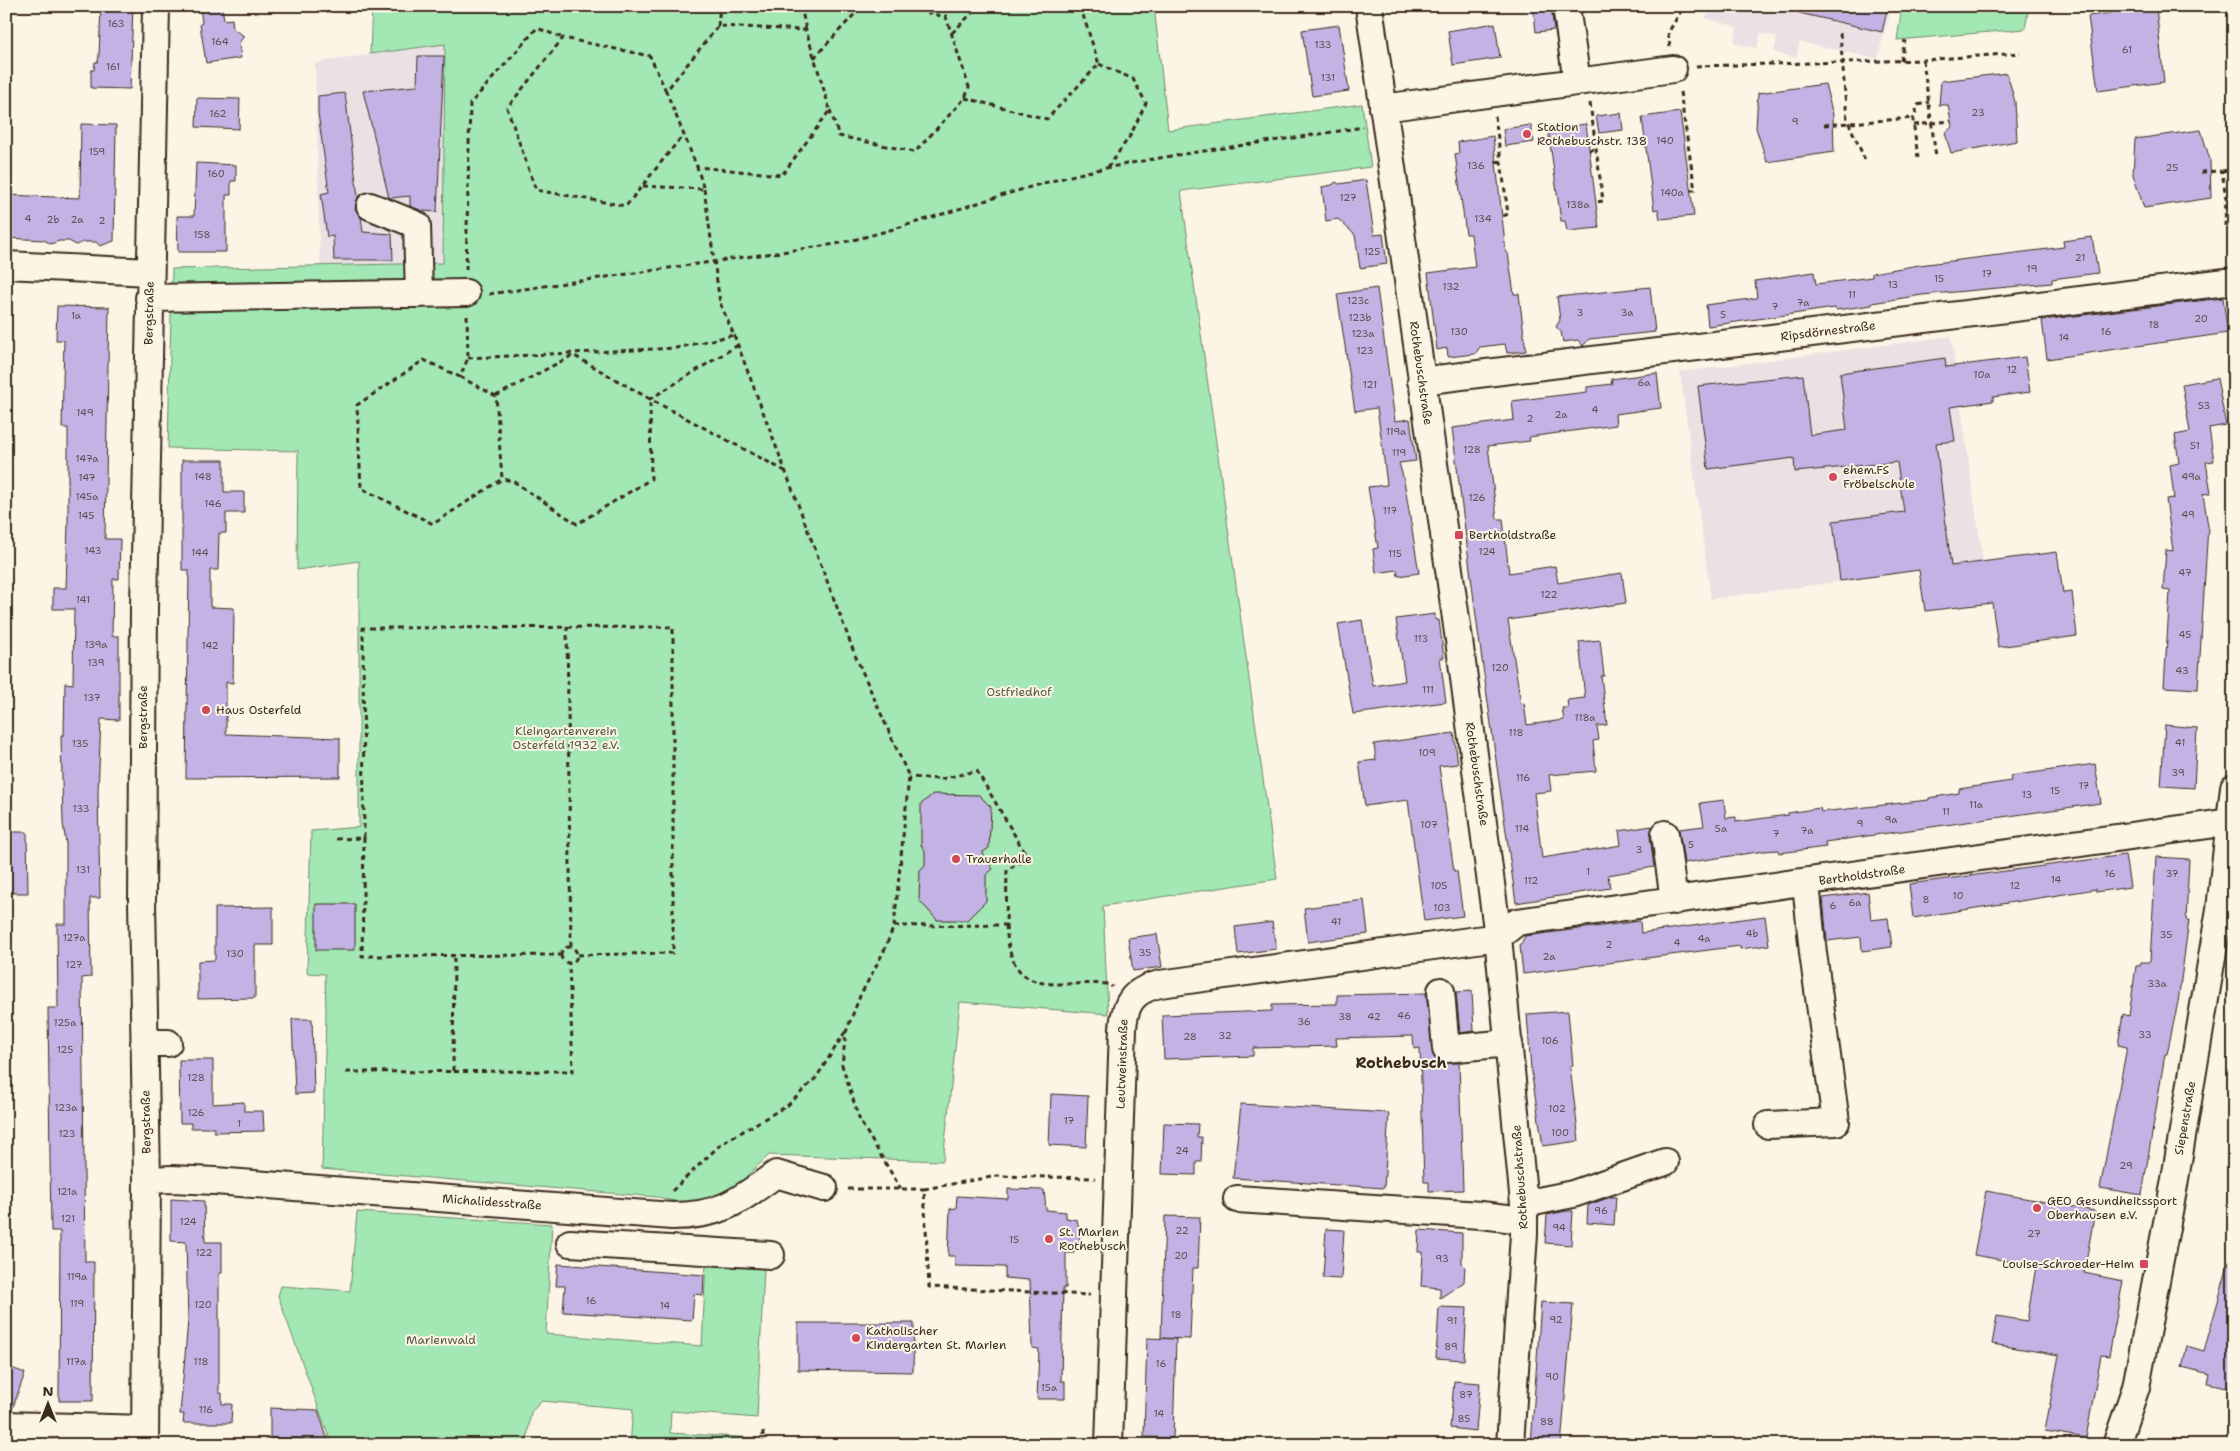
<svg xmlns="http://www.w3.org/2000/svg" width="2240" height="1451" viewBox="0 0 2240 1451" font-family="'Shantell Sans',sans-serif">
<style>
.built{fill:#ebe1e5}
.green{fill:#a3e8b4;stroke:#6f8969}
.building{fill:#c3b3e4;stroke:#3b2a1e}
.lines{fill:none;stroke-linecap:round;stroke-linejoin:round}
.minor-casing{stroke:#3b2a1e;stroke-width:30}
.path{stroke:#3b2a1e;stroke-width:3;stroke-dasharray:5 4;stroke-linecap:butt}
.minor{stroke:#fcf5e5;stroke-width:26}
.path-bridge{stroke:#3b2a1e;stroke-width:3;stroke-dasharray:5 4;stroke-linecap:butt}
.poi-dot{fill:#d1495b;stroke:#fcf5e5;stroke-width:2}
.labels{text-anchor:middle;stroke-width:4;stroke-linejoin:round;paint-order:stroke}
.number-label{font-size:10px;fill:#5d4c50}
.poi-label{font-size:12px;fill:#3b2a1e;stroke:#fcf5e5;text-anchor:start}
.street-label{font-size:12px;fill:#3b2a1e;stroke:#fcf5e5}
.park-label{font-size:12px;fill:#555a44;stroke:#fcf5e5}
.quarter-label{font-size:15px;font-weight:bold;fill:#3b2a1e;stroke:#fcf5e5}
</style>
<rect width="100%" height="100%" fill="#fcf5e5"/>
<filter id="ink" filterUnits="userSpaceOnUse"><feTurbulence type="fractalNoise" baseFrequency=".02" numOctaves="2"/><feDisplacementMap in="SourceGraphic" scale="10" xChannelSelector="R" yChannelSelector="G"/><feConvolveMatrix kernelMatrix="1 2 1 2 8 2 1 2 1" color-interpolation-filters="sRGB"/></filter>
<g filter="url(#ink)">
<!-- built -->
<path class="built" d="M1714,6h178l-15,53 -77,-17 -4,16 -22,-6 3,-15 -16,-4 -4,15 -23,-5 3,-16 -32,-9z
M445,43l-2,221 -123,3 -5,-204z
M1951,336l32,226 -272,37 -31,-227z"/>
<!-- green -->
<path class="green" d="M372,6h782l14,124 194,-26 9,63 -190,24 96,688 -174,27 5,108 -148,-12 -17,159 -174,-6 -38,36 -42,14 -31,-8 -336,-28 4,-156 -1,-39 -18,-1 4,-142 48,-4v-266l-62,9 1,-119 -130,-3 4,-179 271,-6 2,-219 -75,10z
M1902,6h127l-4,23 -128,11z
M357,1212l195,12 -6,110 156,12 5,-104 58,5 -8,171 -86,-7 -1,22 86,5v7h-126l3,-36 -91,-8 -11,11 -5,33h-194l-54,-149 3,-10 69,5z"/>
<!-- building -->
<path class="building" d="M101,6h32l-3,83 -39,-1v-18h3l1,-8h3l1,-7z
M200,6h22l2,14 8,-1 1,10 11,7 -5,7 2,15 -35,5 -6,-39 2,-1z
M1533,6h18l3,24 -18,2z
M1800,6h88l-6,26 -83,-19z
M2156,7l8,75 -66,9 -10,-75z
M1495,23l5,35 -47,7 -5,-34z
M1339,25l10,66 -37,5 -10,-66z
M418,56h26l-7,156 -14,-1 -13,-5v-10l-21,2 -26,-107 54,-5z
M2007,73l8,29 2,39 -66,12 -6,-20 7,-6 -4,-22h-9l2,-24z
M1825,84l8,31 1,37 -67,10 -11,-34 2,-35z
M345,93l13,104 -3,12 6,8 2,15 29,2 1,26h-59l-1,-24 -6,1 -6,-43 8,-2 -11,-79v-17z
M197,98l43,1 -1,30 -43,-2z
M1680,112l14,104 -34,3 -2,-10 -4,1 -12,-93z
M1621,113l2,17 -24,3 -3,-17z
M81,124l35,1 -2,116 -14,5 -4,-4h-12l-8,3 -7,-4h-10l-8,3 -7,-4 -38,-2v-43l74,3z
M1586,124l13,104 -32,3 -2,-10h-4l-13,-92z
M1531,125l3,17 -29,4 -2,-17z
M2201,130l9,30 1,38 -67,10 -11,-33 2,-36z
M1493,136l13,117h2l6,41h5l7,57 -19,2 -2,-9 -25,3 -5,7 -27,3 -1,-9 -10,2 -9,-77 47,-6 -4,-33h-5l-11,-80 4,-1 -1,-11z
M196,163l40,2v16h-5v14h-5v57h-48l-1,-36h17z
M1366,180l8,55 9,-1 4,30 -27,4 -5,-33 -17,-16 -12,2 -4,-34 10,-2 4,-3 3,2z
M2092,237l6,36 -46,6v4l-130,12 -50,8v2l-36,5 -1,-2 -127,18 -2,-21 51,-7 -2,-17 59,-9 2,12 56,-7v-4l47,-8 145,-18 -1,-6z
M1650,287l5,45 -66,7 -6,7 -5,-6 -15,2 -2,-10 -5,-5 4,-7 -3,-23z
M1377,288l18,133 15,-2 6,42 -17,2 5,17 15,93 -21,3 -1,-6 -21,3 -3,-24 5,-1 -10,-61 19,-2 -5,-41 -5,-36 -22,3 -18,-117z
M2223,298l5,35 -181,26 -5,-39z
M57,306l52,1 -4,232h15l-1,40h-6l-1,57h7v84l-18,-1 -3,73 2,106h-10l1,79 -9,1 3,284h9l-1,139h-34l1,-170h-9l-3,-223h10l-1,-84h9v-80l-3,-21 -2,-88h3l1,-52 8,1 1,-75h-21v-21h13l2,-64v-96h-6l2,-88h-8z
M2025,357l5,35 -37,5v4l-43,6 5,34 -19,2 15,123 106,-14 6,41 9,-1 5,44 -79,11 -6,-44 -67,8 -6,-41 -79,11 -7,-60 71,-9 -7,-50 -102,10 -1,-14 -86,11 -10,-83 105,-11 7,60 37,-5 -7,-57 105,-15 1,9z
M1657,373l4,35 -46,6 1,11 -87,12 1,4 -42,5 9,73h6l6,54 46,-7 3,17 64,-10 4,30 -118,17 13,84 3,-1 3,22 37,-5 -2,-12h6l-1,-8 18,-2 -6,-56 21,-2 4,36h-3l6,49 -10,1 2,14 -6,1 3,30 -47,4 2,16 -17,2 8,65 79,-13 -2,-14 33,-5 -2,10 4,31 -46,8 2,13 -94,15 -39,-279 -25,-196 62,-8 -2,-19 75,-9v-5l25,-3 -1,-5z
M2217,378l9,47 -17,3 5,33 -8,1 5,31 -8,1 5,32 -10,163 -34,-2 6,-96 -7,-1 3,-40 7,1 -7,-52 8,-1 -4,-33 9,-2 -4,-28 15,-3 -8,-48z
M182,460h42v32h20v21h-18v20h-7l-1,37h-8v37l24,1 -1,75 -7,-1v52l114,4v39l-154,1 3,-208h-7z
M1435,614v6h4l5,38h-4l6,44 -93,12 -15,-90 24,-4 11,66 32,-5 -9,-62z
M2165,725l32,3 -3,60 -33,-2z
M1454,733l4,31 -19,2 15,105h3l6,45 -39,5 -16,-121 -43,6 -6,-44 17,-2 -2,-16z
M2095,764l6,39 -276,39 1,5 -47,6 -1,-3 -14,1 -80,12 -5,-34 25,-3 -4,-23 24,-3 2,18 10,-1v5l52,-7v-2l32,-5 1,4 108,-12v-2l30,-5v-4l52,-8 -1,-5z
M933,794l46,1 12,12 -2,41 -7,5 11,16 -7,6v26l-19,19h-30l-18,-20 1,-30 5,-5v-14l-4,-6v-41z
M7,832h20l1,61h-19z
M2125,855l5,32 -34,5v-3l-183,29 -4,-34z
M2156,857l33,2 -3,61h3l-11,82 -11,52h-2l-23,141 -42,-7 27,-141 -9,-2 5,-31 6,2 7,-50h4l1,-4h9z
M1868,892l3,28 17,-2 4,29 -30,4 -1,-14 -34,4 -4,-43z
M1364,900l4,34 -60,8 -4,-34z
M316,904h39v46h-39z
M273,907v38h-18v53l-57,1v-38l17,-1v-52z
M1765,916l4,29 -29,4v-3l-217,28 -3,-28 5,-10 115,-15 1,12z
M1272,922l4,27 -38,5 -3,-27z
M1157,934l5,33 -29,4 -5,-33z
M1472,991l2,40 -14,2 -4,-41z
M1426,993l8,64 6,6h19l4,127 -34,1v-9h-5l-4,-134 -6,1 -1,-13 -77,2 1,8 -84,2v8l-89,3 -2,-44 110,-4v-6l65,-1v-9z
M1568,1011l5,55 -3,1 9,74 -36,5 -12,-76 -4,-56z
M292,1019h20l2,74 -19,1z
M179,1060h34v44l31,-2v9h19l1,20 -50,1v-4h-23v-5h-11z
M1051,1094l37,2 -2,51 -37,-2z
M1241,1104l148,9 -5,75 -151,-10z
M1164,1123l34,1 -1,13h5l-1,25h-5v13l-34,-1z
M1008,1189l36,1 2,20 20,2v6l11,2 3,12 -1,14 -5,7h-8v35h-3l-2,93h4v18h-28l2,-50 -7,-1 -2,-68 -25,-2v-11l-50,-1v-10h-7l2,-47 6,-1 1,-12 51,3z
M1986,1191l109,20 -11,62 39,8 -14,75 -8,-1 -15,83 -41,-7 14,-76 -67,-11 5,-28 30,5 9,-55 -62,-11z
M1611,1197h5l-2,28 -27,-2 1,-18z
M171,1199l33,2 1,41h17v31h-3v120h3v11h10l-1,19h-48l1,-9h-4l8,-94 -2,-78 -15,-1z
M1566,1211h7l-2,34 -26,-2 2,-28z
M1165,1216l35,1 -2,51h-5l-3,71 -29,-1z
M1326,1229l18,1 -3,49 -18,-1z
M1419,1230l43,3v30l3,3 -1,16 -24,16v-10l-19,-2 2,-34h-5z
M2229,1262l5,1v126l-26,-6 2,-9 -28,-7 5,-21 17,5z
M558,1264l146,11 -1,20 -9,-1 -2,26 -129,-8 2,-26h-9z
M1541,1302l32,2 -12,141h-30z
M1439,1307l28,1 -3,52 -28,-2z
M798,1323h116l-1,49 -115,-2z
M1147,1338l29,1 -3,99 -29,-1z
M6,1366l19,7 -13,37h-6z
M1454,1381l26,2 -4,48 -26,-3z
M270,1408l48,2 10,31 -58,-3z"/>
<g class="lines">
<defs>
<path id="minor" d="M1369,6l90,634 39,297 26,267v30l-14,211
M1566,6l11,76
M1383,108l290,-39
M370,206l47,19 2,69
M6,265l144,7
M149,298l317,-5
M1421,381l813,-100
M1665,834l9,67
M1441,991l5,58 63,-6
M144,1043h24
M1768,1125l68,-3 -23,-169 -7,-70
M147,1180l25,-1 43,2 457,35c49,0 66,-15 104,-42l48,14
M1237,1199l244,16 43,5
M1524,1204l49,-10 92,-32
M570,1243l201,12
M6,1425l139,4
M145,1445l2,-265 -5,-279 2,-293 12,-602
M1109,1445l14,-417c2,-26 11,-38 37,-44l338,-47 19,-15 713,-100
M2116,1445l20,-58 38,-202 46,-276 14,-122"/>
</defs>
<!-- minor casing -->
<use href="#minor" class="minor-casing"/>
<!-- path -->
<path class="path" d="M801,6l5,24
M943,6l3,11
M718,26l2,-20
M952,33l27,-27
M1840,33l7,86 18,41
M1670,47l-2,-14 16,-27
M814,58l48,-52
M1923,60l13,97
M1901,61l4,-21
M1099,64l34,15 13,24 -16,33 -22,31
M1696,66l227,-6 97,-7
M666,91l-16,-35 -87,-18 -56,70 29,82 90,16 57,-71
M1680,92l15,98h-4
M965,98l82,21 52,-55 -19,-58
M1590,103l13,98 -6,1
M830,110l9,26 76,16 50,-54 4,-11 -23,-70 -47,-11
M1495,116l13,98 -5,2
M1824,125l89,-7
M1914,125l37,-4
M1589,150l7,-1
M1918,158l-5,-38 5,-15 11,-3
M1496,162l5,-1
M2222,171l12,-2
M2201,172l21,-1 4,27 -1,28
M643,186l61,3 -7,-22 85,8 48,-65 -24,-80 -88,-4 -52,65 31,76
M466,270l4,-166 67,-76 26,10
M489,294l347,-50c83,-19 163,-51 247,-71 92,-21 187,-30 280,-46
M734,335l121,320 54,122 -15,149 -10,25 -24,45 -14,36 -4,33 18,56 41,68
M738,345l-88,54 135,72
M468,358l208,-10 58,-13 -14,-32
M460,377l36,19 6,83 -69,45 -72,-36 -4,-83 67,-45 36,17 8,-19 -1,-42
M496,396l77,-41 77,44 1,80 -74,45 -64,-43 -11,-2
M567,626l4,321
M364,838l-1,-210 310,-1v326l-96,2
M336,839l28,-1 -2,118 199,-1
M1006,925c5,77 46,55 103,59l3,3
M894,926l112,-1 1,-55 21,-12 -51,-87 -36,8 -32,-2
M561 955a8 8 0 1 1 16 0a8 8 0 1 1-16 0Z
M453,1071l1,-115
M346,1072l227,-1 -4,-108
M848,1189h76l5,98 161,8
M924,1189l73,-13 98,2
M672,1191l49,-47 67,-39 28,-27 29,-46
M763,1445v-17"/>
<!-- minor -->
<use href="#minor" class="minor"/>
<!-- path-bridge -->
<path class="path-bridge" d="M704,189l16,114"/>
</g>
</g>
<!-- markers -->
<g class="poi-dot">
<circle cx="1527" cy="134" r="5"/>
<circle cx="1833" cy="477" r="5"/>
<rect x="1454" y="530" width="10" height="10" rx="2.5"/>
<circle cx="206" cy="710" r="5"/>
<circle cx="956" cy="859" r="5"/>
<circle cx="2037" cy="1208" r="5"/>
<circle cx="1049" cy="1239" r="5"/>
<rect x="2139" y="1259" width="10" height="10" rx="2.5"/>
<circle cx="856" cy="1338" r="5"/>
</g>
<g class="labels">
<!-- number labels -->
<g class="number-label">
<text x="116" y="27">163</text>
<text x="220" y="45">164</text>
<text x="1323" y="48">133</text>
<text x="2127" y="53">61</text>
<text x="113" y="70">161</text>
<text x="1328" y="81">131</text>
<text x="1978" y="116">23</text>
<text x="218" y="117">162</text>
<text x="1795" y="125">9</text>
<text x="1665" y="144">140</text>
<text x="97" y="155">159</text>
<text x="1476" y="169">136</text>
<text x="2172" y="171">25</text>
<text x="216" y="177">160</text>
<text x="1672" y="196">140a</text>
<text x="1348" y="201">127</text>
<text x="1578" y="208">138a</text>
<text x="28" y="222">4</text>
<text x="1483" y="222">134</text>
<text x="53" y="223">2b</text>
<text x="77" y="223">2a</text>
<text x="102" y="224">2</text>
<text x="202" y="238">158</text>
<text x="1372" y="255">125</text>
<text x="2080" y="261">21</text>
<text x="2032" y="272">19</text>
<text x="1987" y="277">17</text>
<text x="1939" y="282">15</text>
<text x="1893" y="288">13</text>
<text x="1451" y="290">132</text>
<text x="1852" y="298">11</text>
<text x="1358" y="304">123c</text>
<text x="1803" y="306">7a</text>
<text x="1775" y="310">7</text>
<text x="1580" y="316">3</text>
<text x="1627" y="316">3a</text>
<text x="1723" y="318">5</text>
<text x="76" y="319">1a</text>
<text x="1360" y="321">123b</text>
<text x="2201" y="322">20</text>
<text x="2154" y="328">18</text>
<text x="1459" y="335">130</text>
<text x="2106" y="335">16</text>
<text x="1363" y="337">123a</text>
<text x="2064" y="341">14</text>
<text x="1365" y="354">123</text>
<text x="2012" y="373">12</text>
<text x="1982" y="378">10a</text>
<text x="1644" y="386">6a</text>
<text x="1370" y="388">121</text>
<text x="2204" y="409">53</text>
<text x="1595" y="413">4</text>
<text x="85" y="416">149</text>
<text x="1561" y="418">2a</text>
<text x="1530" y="422">2</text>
<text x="1396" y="435">119a</text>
<text x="2195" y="449">51</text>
<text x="1472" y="453">128</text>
<text x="1399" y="456">119</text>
<text x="87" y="462">147a</text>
<text x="203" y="480">148</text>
<text x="2191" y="480">49a</text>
<text x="87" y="481">147</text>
<text x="87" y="500">145a</text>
<text x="1477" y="501">126</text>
<text x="213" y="507">146</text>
<text x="1390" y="514">117</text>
<text x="2188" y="518">49</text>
<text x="86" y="519">145</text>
<text x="93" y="554">143</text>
<text x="1487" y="555">124</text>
<text x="200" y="556">144</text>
<text x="1395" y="557">115</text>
<text x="2185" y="576">47</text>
<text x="1549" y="598">122</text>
<text x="83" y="603">141</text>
<text x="2185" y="638">45</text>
<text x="1421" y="642">113</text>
<text x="96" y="648">139a</text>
<text x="210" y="649">142</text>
<text x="96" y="666">139</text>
<text x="1500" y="671">120</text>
<text x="2182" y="674">43</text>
<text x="1428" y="693">111</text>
<text x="92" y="701">137</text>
<text x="1585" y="721">118a</text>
<text x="1516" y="736">118</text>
<text x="2180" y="746">41</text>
<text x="80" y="747">135</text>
<text x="1427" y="756">109</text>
<text x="2178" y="776">39</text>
<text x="1523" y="781">116</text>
<text x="2084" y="789">17</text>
<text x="2055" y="794">15</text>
<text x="2027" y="798">13</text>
<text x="1976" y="808">11a</text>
<text x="81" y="812">133</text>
<text x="1946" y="815">11</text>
<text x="1891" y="823">9a</text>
<text x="1860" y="827">9</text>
<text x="1429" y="828">107</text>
<text x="1522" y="832">114</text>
<text x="1721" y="832">5a</text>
<text x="1807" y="834">7a</text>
<text x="1776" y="837">7</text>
<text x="1691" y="848">5</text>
<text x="1639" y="853">3</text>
<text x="83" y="873">131</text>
<text x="1588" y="875">1</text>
<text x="2110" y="877">16</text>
<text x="2172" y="877">37</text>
<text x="2056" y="883">14</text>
<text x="1531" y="884">112</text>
<text x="1439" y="889">105</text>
<text x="2015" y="889">12</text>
<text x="1958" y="899">10</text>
<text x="1926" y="903">8</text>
<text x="1855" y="906">6a</text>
<text x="1833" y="909">6</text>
<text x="1442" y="911">103</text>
<text x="1336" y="925">41</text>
<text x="1752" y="937">4b</text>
<text x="2166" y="938">35</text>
<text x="74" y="941">127a</text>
<text x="1704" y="942">4a</text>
<text x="1677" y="946">4</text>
<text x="1609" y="948">2</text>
<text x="1145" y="956">35</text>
<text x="235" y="957">130</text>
<text x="1549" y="960">2a</text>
<text x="74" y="968">127</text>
<text x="2157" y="987">33a</text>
<text x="1404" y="1019">46</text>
<text x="1345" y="1020">38</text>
<text x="1374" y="1020">42</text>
<text x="1304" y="1025">36</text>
<text x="65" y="1026">125a</text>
<text x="2145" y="1038">33</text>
<text x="1225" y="1039">32</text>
<text x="1190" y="1040">28</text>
<text x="1550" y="1044">106</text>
<text x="65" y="1053">125</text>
<text x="196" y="1081">128</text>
<text x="66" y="1111">123a</text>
<text x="1557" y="1112">102</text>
<text x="196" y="1116">126</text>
<text x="1069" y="1124">17</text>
<text x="239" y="1127">1</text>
<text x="1560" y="1136">100</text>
<text x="67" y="1137">123</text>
<text x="1182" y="1154">24</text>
<text x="2126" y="1169">29</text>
<text x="67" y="1195">121a</text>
<text x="1601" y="1214">96</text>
<text x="68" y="1222">121</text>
<text x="188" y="1225">124</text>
<text x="1559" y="1231">94</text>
<text x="1182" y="1234">22</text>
<text x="2034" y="1237">27</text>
<text x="1014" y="1243">15</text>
<text x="204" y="1256">122</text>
<text x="1181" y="1259">20</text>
<text x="1442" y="1262">93</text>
<text x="77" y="1280">119a</text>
<text x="591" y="1304">16</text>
<text x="77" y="1307">119</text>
<text x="203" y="1308">120</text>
<text x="665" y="1309">14</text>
<text x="1176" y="1318">18</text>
<text x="1556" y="1323">92</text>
<text x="1452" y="1324">91</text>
<text x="1451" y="1350">89</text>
<text x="76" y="1365">117a</text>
<text x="201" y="1365">118</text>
<text x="1161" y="1367">16</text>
<text x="1552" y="1380">90</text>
<text x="1049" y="1391">15a</text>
<text x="1466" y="1398">87</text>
<text x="206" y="1413">116</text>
<text x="1159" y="1417">14</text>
<text x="1464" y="1422">85</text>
<text x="1547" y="1425">88</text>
</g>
<!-- poi labels -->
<g class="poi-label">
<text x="1537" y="131">Station<tspan x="1537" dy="14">Rothebuschstr. 138</tspan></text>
<text x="1843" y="474">ehem.FS<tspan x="1843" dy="14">Fröbelschule</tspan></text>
<text x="1469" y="539">Bertholdstraße</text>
<text x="216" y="714">Haus Osterfeld</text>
<text x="966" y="863">Trauerhalle</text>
<text x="2047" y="1205">GEO Gesundheitssport<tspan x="2047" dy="14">Oberhausen e.V.</tspan></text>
<text x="1059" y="1236">St. Marien<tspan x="1059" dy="14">Rothebusch</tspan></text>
<text x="2134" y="1268" text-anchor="end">Louise-Schroeder-Heim</text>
<text x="866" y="1335">Katholischer<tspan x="866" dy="14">Kindergarten St. Marien</tspan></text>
</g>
<!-- street labels -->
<g class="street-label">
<text transform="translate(149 313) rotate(-89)" y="4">Bergstraße</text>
<text transform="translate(1828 331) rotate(-7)" y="4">Ripsdörnestraße</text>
<text transform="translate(1421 373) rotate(82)" y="4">Rothebuschstraße</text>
<text transform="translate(143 717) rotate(-90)" y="4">Bergstraße</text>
<text transform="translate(1477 774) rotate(82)" y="4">Rothebuschstraße</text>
<text transform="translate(1862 875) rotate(-8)" y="4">Bertholdstraße</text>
<text transform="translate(1122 1064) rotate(-88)" y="4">Leutweinstraße</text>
<text transform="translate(2185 1118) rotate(-80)" y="4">Siepenstraße</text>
<text transform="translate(146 1122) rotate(-91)" y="4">Bergstraße</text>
<text transform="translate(1520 1177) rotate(-94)" y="4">Rothebuschstraße</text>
<text transform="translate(492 1202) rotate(4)" y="4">Michalidesstraße</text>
</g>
<!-- park labels -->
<g class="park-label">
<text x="1019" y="696">Ostfriedhof</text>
<text x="566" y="735">Kleingartenverein<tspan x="566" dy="14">Osterfeld 1932 e.V.</tspan></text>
<text x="441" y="1344">Marienwald</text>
</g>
<!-- quarter labels -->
<g class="quarter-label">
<text x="1401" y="1068">Rothebusch</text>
</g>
</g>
<!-- margin -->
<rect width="2240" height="1451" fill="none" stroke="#fcf5e5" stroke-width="25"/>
<rect x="12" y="12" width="2215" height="1426" fill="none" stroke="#3b2a1e" stroke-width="2" filter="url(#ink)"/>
<!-- north arrow -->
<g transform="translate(48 1404)" stroke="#fcf5e5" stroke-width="4" paint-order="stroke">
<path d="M0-4L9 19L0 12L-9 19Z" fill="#3b2a1e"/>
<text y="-8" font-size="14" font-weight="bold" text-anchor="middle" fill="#3b2a1e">N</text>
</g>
</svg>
